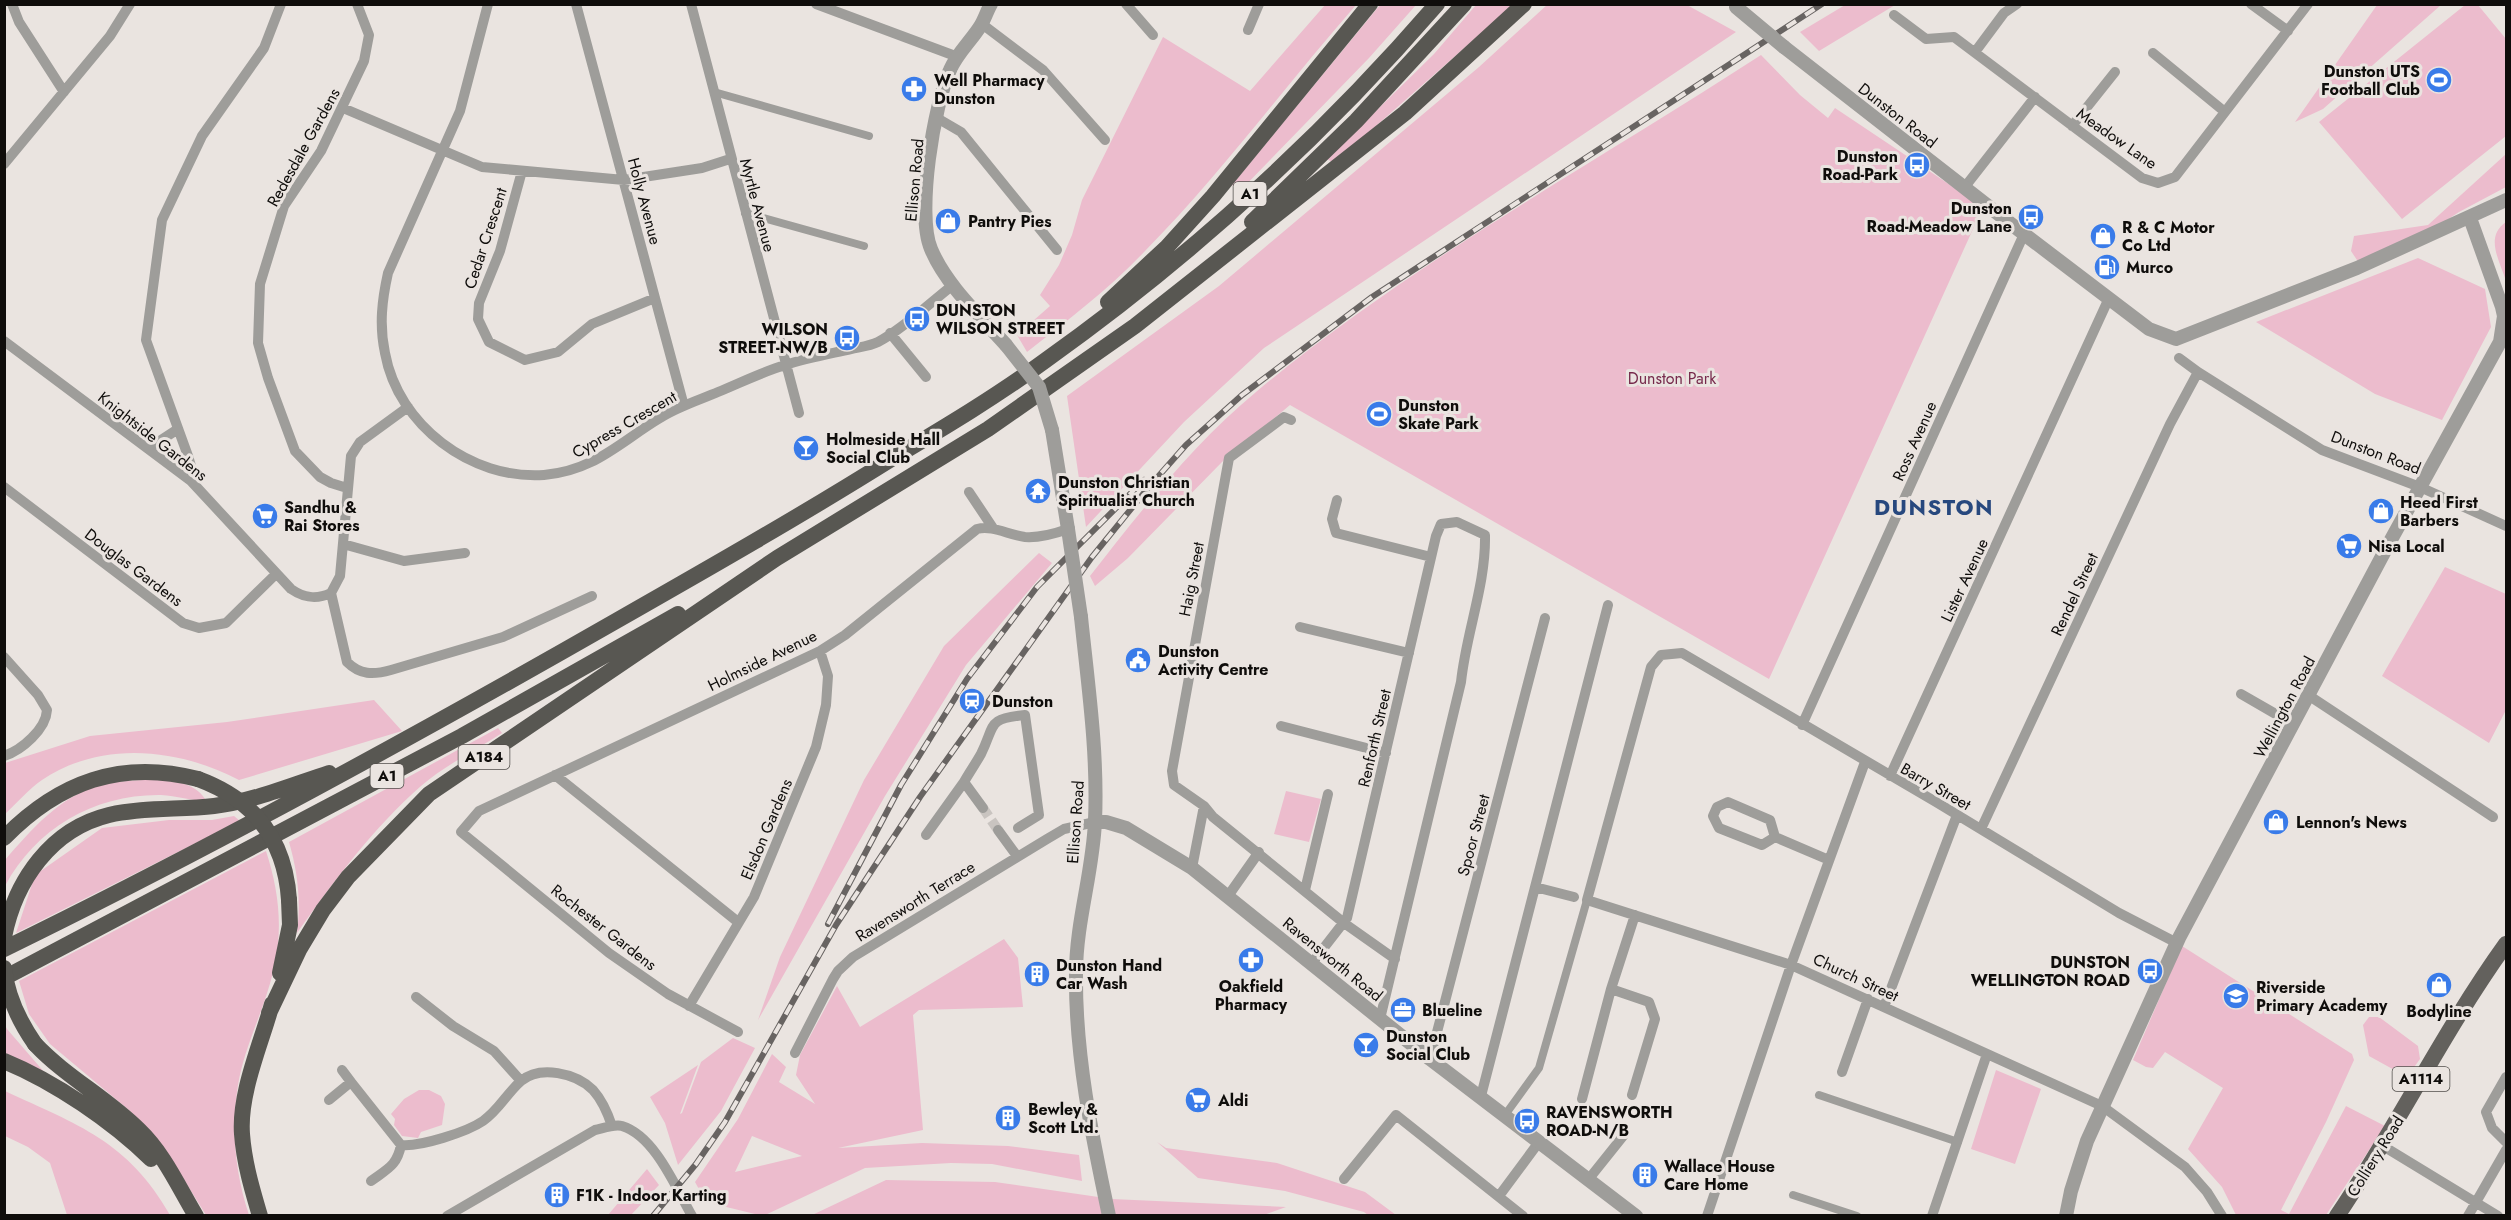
<svg xmlns="http://www.w3.org/2000/svg" width="2511" height="1220" viewBox="0 0 2511 1220" font-family="Jost,sans-serif">
<style>
.green{fill:#ecbccd;fill-rule:evenodd}
.lines{fill:none;stroke-linecap:round;stroke-linejoin:round}
.minor-tunnel{stroke:#c9c4c0;stroke-width:10;stroke-dasharray:10 5;stroke-linecap:butt}
.pedestrian{stroke:#9e9d9a;stroke-width:8}
.minor{stroke:#9e9d9a;stroke-width:10}
.tertiary{stroke:#9e9d9a;stroke-width:14}
.primary{stroke:#63615d;stroke-width:16}
.trunk{stroke:#585752;stroke-width:16}
.rail-casing{stroke:#686462;stroke-width:6}
.rail{stroke:#eae4e0;stroke-width:4;stroke-dasharray:11;stroke-linecap:butt}
.tertiary-bridge{stroke:#9e9d9a;stroke-width:14}
.trunk-bridge{stroke:#585752;stroke-width:16}
.labels{text-anchor:middle;stroke-width:6;stroke-linejoin:round;paint-order:stroke}
.shield{fill:#eae4e0;stroke:#514e4b;stroke-width:1.5}
.shield-label{font-size:15px;font-weight:bold;fill:#0f0d0b}
.poi-label{font-size:16px;font-weight:bold;fill:#0f0d0b;stroke:#eae4e0;text-anchor:start}
.street-label{font-size:16px;fill:#0f0d0b;stroke:#eae4e0}
.park-label{font-size:16px;fill:#76294b;stroke:#eae4e0}
.district-label{font-size:22px;font-weight:bold;letter-spacing:1.5px;fill:#27487e;stroke:#eae4e0}
</style>
<rect width="100%" height="100%" fill="#eae4e0"/>
<!-- green -->
<path class="green" d="M1548,4l139,1 49,27 -472,316 -80,74 -98,105 -19,-131 152,-110 260,-219z
M1325,5h31c-71,81 -135,169 -211,246 -36,38 -77,69 -118,101l-10,-17 33,-29 -10,-11 19,-30 13,-30 10,-35 81,-163 87,54z
M1380,5h36l-47,53 -129,133 -8,-6z
M1476,5h37l-179,158 -7,-4 107,-105z
M1845,5h50l-76,46 -19,-19z
M2377,5h64l-118,104 -28,13z
M2465,5h13l28,34v97l-104,83 -83,-97z
M1761,55l39,40 28,23 7,-10 148,99 -214,472 -479,-274 -68,57 -94,96 -33,28 -5,-10c51,-65 102,-131 166,-184 156,-130 336,-227 505,-337z
M2506,154v33l-47,25 -29,19 -71,32 -8,-12 3,-15 74,-11z
M2506,222v59c-6,-20 -22,-44 0,-59z
M2418,258l67,31 6,38 -49,93 -67,-26 -119,-72z
M1039,553l13,10 -86,102 -81,131 -127,224 22,-63 84,-177 80,-134z
M2445,567l61,27v116l-17,33 -107,-67z
M374,700l28,31 -163,49c-61,-32 -138,-40 -197,0 -13,9 -25,23 -37,34v-51l85,-27 137,-14z
M498,728l4,5c-26,17 -58,33 -81,53 -48,42 -87,95 -124,147 4,-32 1,-60 -8,-91z
M156,779c20,2 41,4 51,23 -15,-2 -31,-6 -46,-7 -66,-1 -125,33 -156,91v-26c26,-30 55,-64 95,-75 17,-5 38,-4 56,-6z
M1286,791l35,8 -12,43 -35,-8z
M234,816l6,5 -224,112 19,-58 67,-47 67,-8h43z
M266,851c12,37 17,74 9,112 -8,42 -30,80 -37,122 -7,44 -3,88 11,130h-43l-30,-48 -46,-56 -80,-67 -21,-30 -10,-33z
M1004,939l14,19 5,49 -104,3 -6,5 10,115 -85,18 84,-5 86,3 71,9 3,26 -90,-17 -41,-1 -86,5 -102,48 -57,-14 -11,-20 43,-63 34,-65 14,13 -7,15 36,22 -19,-29 4,-20 37,-69 23,41zM752,1136l50,20 -67,16z
M2182,946l170,108 2,6 -28,62 -45,88 8,4 57,-108 39,20 -59,89h-90l-14,-28 -34,-38 35,-61 -58,-36 -12,16 -7,-1 -13,-7z
M2369,1017h10l39,29 2,13 -13,18 -38,-21 -6,-31z
M4,1023l3,6 38,44 -40,-19z
M733,1038l22,10 -34,63 -43,54 -13,-42 -15,-26 48,-32 -18,49 2,-1 19,-51z
M1996,1070l45,19 -26,75 -44,-15z
M419,1090h10l12,6 4,8 -3,21 -21,7 -3,6 -16,-2 -8,-11 1,-6 -4,-5 13,-15z
M5,1091c73,34 123,50 165,124h-103l-17,-52 -22,-16 -23,-11z
M1157,1142l9,6 111,15 88,29 31,23h-28l-4,-3 -79,-21 -87,-13z
M647,1169l12,16 -28,30h-23z
M886,1180l109,2 117,17 174,8 -25,9h-451z"/>
<g class="lines">
<!-- minor-tunnel -->
<path class="minor-tunnel" d="M983,808l15,22"/>
<!-- pedestrian -->
<path class="pedestrian" d="M714,92l155,44
M745,213l119,33
M1819,1095l139,47
M1505,1115l34,-47 48,-168
M1793,1195l64,21"/>
<!-- minor -->
<path class="minor" d="M12,4l7,18 45,70
M488,4l-28,107 -72,162c-6,27 -9,52 -3,80 13,72 86,127 159,122 50,-4 76,-33 116,-57 17,-11 39,-18 58,-26 22,-9 44,-20 67,-27 22,-7 44,-11 66,-16 9,-2 19,-3 27,-7 25,-13 53,-40 75,-57
M576,4l108,402
M691,4l108,409
M816,4l142,53
M1126,4l27,31
M2251,4l37,27
M1894,15l32,24 28,-2 188,141 16,5 17,-6 133,-173
M982,24l61,46 62,70
M1248,30l11,-26
M1975,52l29,-39 13,-9
M2153,53l72,59
M343,108l139,59 142,13 78,-12 28,-9
M937,118l24,14 96,118
M2072,126l43,-54
M4,164l106,-128 20,-32
M522,171l-22,80 -21,52 -1,16 11,23 36,18 33,-8 34,-28 63,-26
M1964,188l71,-91
M890,333l36,44
M4,341l187,140 100,108c13,9 25,11 40,4
M2179,358l19,14 124,78 98,37 86,39
M408,407l-48,35 -9,14 -11,120 -9,17 16,69c13,13 26,13 44,8l112,-33 89,-41
M149,448l29,-19
M191,481l2,-8 -5,-17 -42,-116 16,-120 40,-84 62,-88 17,-44
M4,487l179,136 16,5 27,-5 50,-49
M347,488l-16,-5 -11,-6 -25,-26 -27,-73 -10,-35 2,-59 24,-78 37,-55 43,-90 5,-26 -12,-31
M969,492l24,36
M1337,500l-5,19 4,14 95,24
M343,544l61,17 61,-8
M1300,627l109,26
M4,657l34,38 9,15c-1,19 -25,40 -43,46
M2241,694l52,30
M2308,695l185,122
M1802,725l222,-491
M1281,726l105,27
M555,775l183,147
M1890,776l219,-478
M1204,806l9,11 131,106 51,36
M983,808l-19,-26c5,-9 12,-19 17,-28 15,-30 5,-35 44,-39l14,100 -21,13
M1981,829l189,-405 28,-52
M998,830l19,26
M926,835l38,-53
M1775,837l-13,8 -43,-17 -6,-12 4,-9 11,-5 42,18 5,17 54,23
M1192,868l12,-62 -30,-21 -2,-14 57,-313 55,-41 7,3
M1535,887l39,10
M1305,890l23,-96
M1228,896l31,-44
M2177,943l-58,-30 -183,-111 -254,-149 -21,2 -10,12 -64,233 204,65 311,141 83,61 22,25 15,24
M1312,963l35,-45 89,-382 5,-12 16,-2 28,13c1,50 -19,98 -24,147l-81,337
M1611,989l38,13 6,17 -23,76
M416,997l37,29 41,25 27,30
M689,1006l65,-109 62,-150 10,-42 2,-29 -8,-25
M1884,1007l73,-192
M738,1032l-70,-38 -59,-41 -148,-121 18,-21 341,-160 25,-16 132,-106c16,-4 31,6 48,8 15,1 29,-3 43,-8
M795,1053l38,-74 5,-8 15,-14 194,-118 17,-10 31,-7
M1430,1059l115,-441
M342,1070l9,12
M1842,1072l26,-73
M2506,1077l-20,35 6,16 14,14
M1481,1096l127,-491
M1582,1099l29,-110 24,-74
M329,1100l22,-18 50,63
M2383,1146l115,70
M1344,1179l52,-64 127,101
M1588,1180l36,-45
M371,1181c16,-12 26,-15 30,-36 19,2 66,-13 82,-24 16,-11 24,-28 38,-40 19,-16 55,-8 72,9 9,10 15,24 19,36
M1499,1196l40,-54
M447,1216l148,-86c9,-2 19,-6 27,-4 33,10 54,62 70,90
M1707,1216l84,-251 74,-203
M1932,1216l55,-162
M2468,1216l38,-66"/>
<!-- tertiary -->
<path class="tertiary" d="M991,4c-4,7 -6,14 -10,21 -9,15 -24,28 -31,45 -16,34 -34,144 -19,179 15,36 49,67 75,96
M1784,47l240,187 125,95 27,10 181,-71 149,-68
M1052,430l16,99
M1081,617c7,68 17,136 14,204 -2,51 -19,101 -19,152 -1,82 16,163 33,243
M1095,822h11l20,6 66,40 238,191 206,157
M2066,1216l5,-25 16,-50 92,-203 208,-391 113,-205 4,-26 -2,-9 -32,-89"/>
<!-- primary -->
<path class="primary" d="M2337,1216c60,-89 107,-186 169,-272"/>
<!-- trunk -->
<path class="trunk" d="M1252,222l104,-101 108,-117
M1108,302l59,-55 46,-51 157,-192
M4,838c55,-56 117,-79 194,-59
M4,937c11,-56 47,-108 105,-122 34,-8 71,-5 105,-9 40,-5 78,-21 115,-33
M4,949c209,-102 411,-213 612,-328 93,-53 186,-106 277,-163 52,-31 104,-62 153,-98 143,-102 276,-223 391,-356
M280,973l10,-48 -1,-25
M4,978l458,-242 216,-122
M269,1013l30,-63 24,-40 25,-33 81,-83 348,-236 211,-129 147,-103 270,-213 119,-109
M35,1044c31,33 72,54 104,86 25,24 39,56 57,86
M4,1061c51,21 108,60 147,98
M260,1216c-8,-27 -16,-54 -18,-82 -3,-41 19,-90 30,-130"/>
<defs>
<path id="rail" d="M828,924l73,-139 66,-106 70,-92 107,-107
M653,1216l43,-52 29,-42 111,-197 84,-128 172,-240 56,-69 38,-43 56,-50 130,-98 450,-293"/>
</defs>
<!-- rail casing -->
<use href="#rail" class="rail-casing"/>
<!-- rail -->
<use href="#rail" class="rail"/>
<!-- tertiary-bridge -->
<path class="tertiary-bridge" d="M1736,7l48,40
M1006,345l33,42 13,43
M1068,529l13,88"/>
<!-- trunk-bridge -->
<path class="trunk-bridge" d="M198,779c57,21 87,61 91,121
M4,968c3,28 15,53 31,76"/>
</g>
<!-- icons -->
<defs>
<symbol id="stadium-disc" viewBox="-11 -11 22 22"><circle r="9.5" fill="#397be9" stroke="#eae4e0"/><path d="M0-5a6.5 5 0 1 0 0 10a6.5 5 0 1 0 0-10ZM-3.5-1.8h7v3.6h-7Z" fill="#fff"/></symbol>
<symbol id="pharmacy-disc" viewBox="-11 -11 22 22"><circle r="9.5" fill="#397be9" stroke="#eae4e0"/><path d="M-2-6h4v4h4v4h-4v4h-4v-4h-4v-4h4Z" fill="#fff"/></symbol>
<symbol id="bus-disc" viewBox="-11 -11 22 22"><circle r="9.5" fill="#397be9" stroke="#eae4e0"/><path d="M-5-6H5V4H4V6H2V4H-2V6H-4V4H-5ZM-3.5-4V0h7V-4ZM-3.5 1.2v1.5H-2V1.2ZM2 1.2v1.5H3.5V1.2Z" fill="#fff"/></symbol>
<symbol id="shop-disc" viewBox="-11 -11 22 22"><circle r="9.5" fill="#397be9" stroke="#eae4e0"/><path d="M-5-2.5h2.3a2.7 3.5 0 0 1 5.4 0H5L5.5 6h-11ZM-1.5-2.5h3a1.5 2.3 0 0 0-3 0Z" fill="#fff"/></symbol>
<symbol id="fuel-disc" viewBox="-11 -11 22 22"><circle r="9.5" fill="#397be9" stroke="#eae4e0"/><path d="M-5.5-6h7V0h2V4h1.3V-2.5L3-4.5l.8-.8L6-3V5H2.5V1h-1V6h-7ZM-4.2-4.7v3.2H.2V-4.7Z" fill="#fff"/></symbol>
<symbol id="bar-disc" viewBox="-11 -11 22 22"><circle r="9.5" fill="#397be9" stroke="#eae4e0"/><path d="M-6-5H6L.8 .8V4.5H3.5V6h-7V4.5H-.8V.8Z" fill="#fff"/></symbol>
<symbol id="temple-disc" viewBox="-11 -11 22 22"><circle r="9.5" fill="#397be9" stroke="#eae4e0"/><path d="M0-6L5-2H3V0L6.5 2.5H4V6H1.5V3h-3V6H-4V2.5H-6.5L-3 0V-2H-5Z" fill="#fff"/></symbol>
<symbol id="supermarket-disc" viewBox="-11 -11 22 22"><circle r="9.5" fill="#397be9" stroke="#eae4e0"/><path d="M-6-5.5h2.5l.6 2H6L4.5 2H-2.5L-4.4-4H-6ZM-1.5 3.2a1.3 1.3 0 1 0 .1 0ZM3 3.2a1.3 1.3 0 1 0 .1 0Z" fill="#fff"/></symbol>
<symbol id="civic-disc" viewBox="-11 -11 22 22"><circle r="9.5" fill="#397be9" stroke="#eae4e0"/><path d="M-.6-6.5H3V-4.5H.6V-3L4-1V1h2V6H-6V1h2V-1L-.6-3ZM-1.2 2.5V6h2.4V2.5Z" fill="#fff"/></symbol>
<symbol id="station-disc" viewBox="-11 -11 22 22"><circle r="9.5" fill="#397be9" stroke="#eae4e0"/><path d="M-3-6H3Q5-6 5-4V2Q5 4 3 4L4.5 6H3L1.5 4h-3L-3 6H-4.5L-3 4Q-5 4-5 2V-4Q-5-6-3-6ZM-3.5-4v3h7v-3ZM-3.5 1v1.5H-2V1ZM2 1v1.5H3.5V1Z" fill="#fff"/></symbol>
<symbol id="building-disc" viewBox="-11 -11 22 22"><circle r="9.5" fill="#397be9" stroke="#eae4e0"/><path d="M-4-6H4V6H1V3H-1V6H-4ZM-2.5-4.3h1.7v1.8h-1.7ZM.8-4.3h1.7v1.8H.8ZM-2.5-1h1.7V.8h-1.7ZM.8-1h1.7V.8H.8Z" fill="#fff"/></symbol>
<symbol id="school-disc" viewBox="-11 -11 22 22"><circle r="9.5" fill="#397be9" stroke="#eae4e0"/><path d="M0-5L7-2L0 1L-7-2ZM-4 1L0 2.5L4 1V4Q0 6-4 4Z" fill="#fff"/></symbol>
<symbol id="office-disc" viewBox="-11 -11 22 22"><circle r="9.5" fill="#397be9" stroke="#eae4e0"/><path d="M-6-3h4V-5.5h4V-3h4V5H-6ZM-1-4.5V-3h2v-1.5ZM-6 0V1H6V0Z" fill="#fff"/></symbol>
</defs>
<g fill-rule="evenodd">
<use href="#stadium-disc" x="2424" y="65" width="30" height="30"/>
<use href="#pharmacy-disc" x="899" y="74" width="30" height="30"/>
<use href="#bus-disc" x="1902" y="150" width="30" height="30"/>
<use href="#bus-disc" x="2016" y="202" width="30" height="30"/>
<use href="#shop-disc" x="933" y="206" width="30" height="30"/>
<use href="#shop-disc" x="2088" y="221" width="30" height="30"/>
<use href="#fuel-disc" x="2092" y="252" width="30" height="30"/>
<use href="#bus-disc" x="902" y="304" width="30" height="30"/>
<use href="#bus-disc" x="832" y="323" width="30" height="30"/>
<use href="#stadium-disc" x="1364" y="399" width="30" height="30"/>
<use href="#bar-disc" x="791" y="433" width="30" height="30"/>
<use href="#temple-disc" x="1023" y="476" width="30" height="30"/>
<use href="#shop-disc" x="2366" y="496" width="30" height="30"/>
<use href="#supermarket-disc" x="250" y="501" width="30" height="30"/>
<use href="#supermarket-disc" x="2334" y="531" width="30" height="30"/>
<use href="#civic-disc" x="1123" y="645" width="30" height="30"/>
<use href="#station-disc" x="957" y="686" width="30" height="30"/>
<use href="#shop-disc" x="2261" y="807" width="30" height="30"/>
<use href="#pharmacy-disc" x="1236" y="945" width="30" height="30"/>
<use href="#bus-disc" x="2135" y="956" width="30" height="30"/>
<use href="#building-disc" x="1022" y="959" width="30" height="30"/>
<use href="#shop-disc" x="2424" y="970" width="30" height="30"/>
<use href="#school-disc" x="2221" y="981" width="30" height="30"/>
<use href="#office-disc" x="1388" y="995" width="30" height="30"/>
<use href="#bar-disc" x="1351" y="1030" width="30" height="30"/>
<use href="#supermarket-disc" x="1183" y="1085" width="30" height="30"/>
<use href="#building-disc" x="993" y="1103" width="30" height="30"/>
<use href="#bus-disc" x="1512" y="1106" width="30" height="30"/>
<use href="#building-disc" x="1630" y="1160" width="30" height="30"/>
<use href="#building-disc" x="542" y="1180" width="30" height="30"/>
</g>
<g class="labels">
<!-- shield labels -->
<g class="shield">
<rect x="1233.5" y="182" width="33" height="24" rx="4.5"/>
<rect x="458.5" y="745" width="51" height="24" rx="4.5"/>
<rect x="370.5" y="764" width="33" height="24" rx="4.5"/>
<rect x="2392.5" y="1067" width="57" height="24" rx="4.5"/>
</g>
<g class="shield-label">
<text x="1250" y="199">A1</text>
<text x="484" y="762">A184</text>
<text x="387" y="781">A1</text>
<text x="2421" y="1084">A1114</text>
</g>
<!-- poi labels -->
<g class="poi-label">
<text x="2420" y="77" text-anchor="end">Dunston UTS<tspan x="2420" dy="18">Football Club</tspan></text>
<text x="934" y="86">Well Pharmacy<tspan x="934" dy="18">Dunston</tspan></text>
<text x="1898" y="162" text-anchor="end">Dunston<tspan x="1898" dy="18">Road-Park</tspan></text>
<text x="2012" y="214" text-anchor="end">Dunston<tspan x="2012" dy="18">Road-Meadow Lane</tspan></text>
<text x="968" y="227">Pantry Pies</text>
<text x="2122" y="233">R &amp; C Motor<tspan x="2122" dy="18">Co Ltd</tspan></text>
<text x="2126" y="273">Murco</text>
<text x="936" y="316">DUNSTON<tspan x="936" dy="18">WILSON STREET</tspan></text>
<text x="828" y="335" text-anchor="end">WILSON<tspan x="828" dy="18">STREET-NW/B</tspan></text>
<text x="1398" y="411">Dunston<tspan x="1398" dy="18">Skate Park</tspan></text>
<text x="826" y="445">Holmeside Hall<tspan x="826" dy="18">Social Club</tspan></text>
<text x="1058" y="488">Dunston Christian<tspan x="1058" dy="18">Spiritualist Church</tspan></text>
<text x="2400" y="508">Heed First<tspan x="2400" dy="18">Barbers</tspan></text>
<text x="284" y="513">Sandhu &amp;<tspan x="284" dy="18">Rai Stores</tspan></text>
<text x="2368" y="552">Nisa Local</text>
<text x="1158" y="657">Dunston<tspan x="1158" dy="18">Activity Centre</tspan></text>
<text x="992" y="707">Dunston</text>
<text x="2296" y="828">Lennon's News</text>
<text x="2130" y="968" text-anchor="end">DUNSTON<tspan x="2130" dy="18">WELLINGTON ROAD</tspan></text>
<text x="1056" y="971">Dunston Hand<tspan x="1056" dy="18">Car Wash</tspan></text>
<text x="1251" y="992" text-anchor="middle">Oakfield<tspan x="1251" dy="18">Pharmacy</tspan></text>
<text x="2256" y="993">Riverside<tspan x="2256" dy="18">Primary Academy</tspan></text>
<text x="1422" y="1016">Blueline</text>
<text x="2439" y="1017" text-anchor="middle">Bodyline</text>
<text x="1386" y="1042">Dunston<tspan x="1386" dy="18">Social Club</tspan></text>
<text x="1218" y="1106">Aldi</text>
<text x="1028" y="1115">Bewley &amp;<tspan x="1028" dy="18">Scott Ltd.</tspan></text>
<text x="1546" y="1118">RAVENSWORTH<tspan x="1546" dy="18">ROAD-N/B</tspan></text>
<text x="1664" y="1172">Wallace House<tspan x="1664" dy="18">Care Home</tspan></text>
<text x="576" y="1201">F1K - Indoor Karting</text>
</g>
<!-- street labels -->
<g class="street-label">
<text transform="translate(1898 115) rotate(38)" y="6">Dunston Road</text>
<text transform="translate(2117 138) rotate(35)" y="6">Meadow Lane</text>
<text transform="translate(303 147) rotate(-61)" y="6">Redesdale Gardens</text>
<text transform="translate(914 180) rotate(-85)" y="6">Ellison Road</text>
<text transform="translate(645 201) rotate(75)" y="6">Holly Avenue</text>
<text transform="translate(758 205) rotate(75)" y="6">Myrtle Avenue</text>
<text transform="translate(485 238) rotate(-72)" y="6">Cedar Crescent</text>
<text transform="translate(624 424) rotate(-30)" y="6">Cypress Crescent</text>
<text transform="translate(153 436) rotate(38)" y="6">Knightside Gardens</text>
<text transform="translate(1914 441) rotate(-66)" y="6">Ross Avenue</text>
<text transform="translate(2376 452) rotate(21)" y="6">Dunston Road</text>
<text transform="translate(134 567) rotate(37)" y="6">Douglas Gardens</text>
<text transform="translate(1191 579) rotate(-79)" y="6">Haig Street</text>
<text transform="translate(1964 580) rotate(-65)" y="6">Lister Avenue</text>
<text transform="translate(2074 594) rotate(-65)" y="6">Rendel Street</text>
<text transform="translate(762 660) rotate(-26)" y="6">Holmside Avenue</text>
<text transform="translate(2284 707) rotate(-62)" y="6">Wellington Road</text>
<text transform="translate(1374 738) rotate(-77)" y="6">Renforth Street</text>
<text transform="translate(1936 786) rotate(30)" y="6">Barry Street</text>
<text transform="translate(1075 822) rotate(-86)" y="6">Ellison Road</text>
<text transform="translate(766 829) rotate(-67)" y="6">Elsdon Gardens</text>
<text transform="translate(1473 835) rotate(-75)" y="6">Spoor Street</text>
<text transform="translate(915 901) rotate(-32)" y="6">Ravensworth Terrace</text>
<text transform="translate(604 927) rotate(38)" y="6">Rochester Gardens</text>
<text transform="translate(1333 959) rotate(39)" y="6">Ravensworth Road</text>
<text transform="translate(1856 977) rotate(25)" y="6">Church Street</text>
<text transform="translate(2375 1156) rotate(-58)" y="6">Colliery Road</text>
</g>
<!-- park labels -->
<g class="park-label">
<text x="1672" y="384">Dunston Park</text>
</g>
<!-- district labels -->
<g class="district-label">
<text x="1934" y="515">DUNSTON</text>
</g>
</g>
<!-- border -->
<rect width="2511" height="1220" fill="none" stroke="#0f0d0b" stroke-width="12"/>
</svg>
